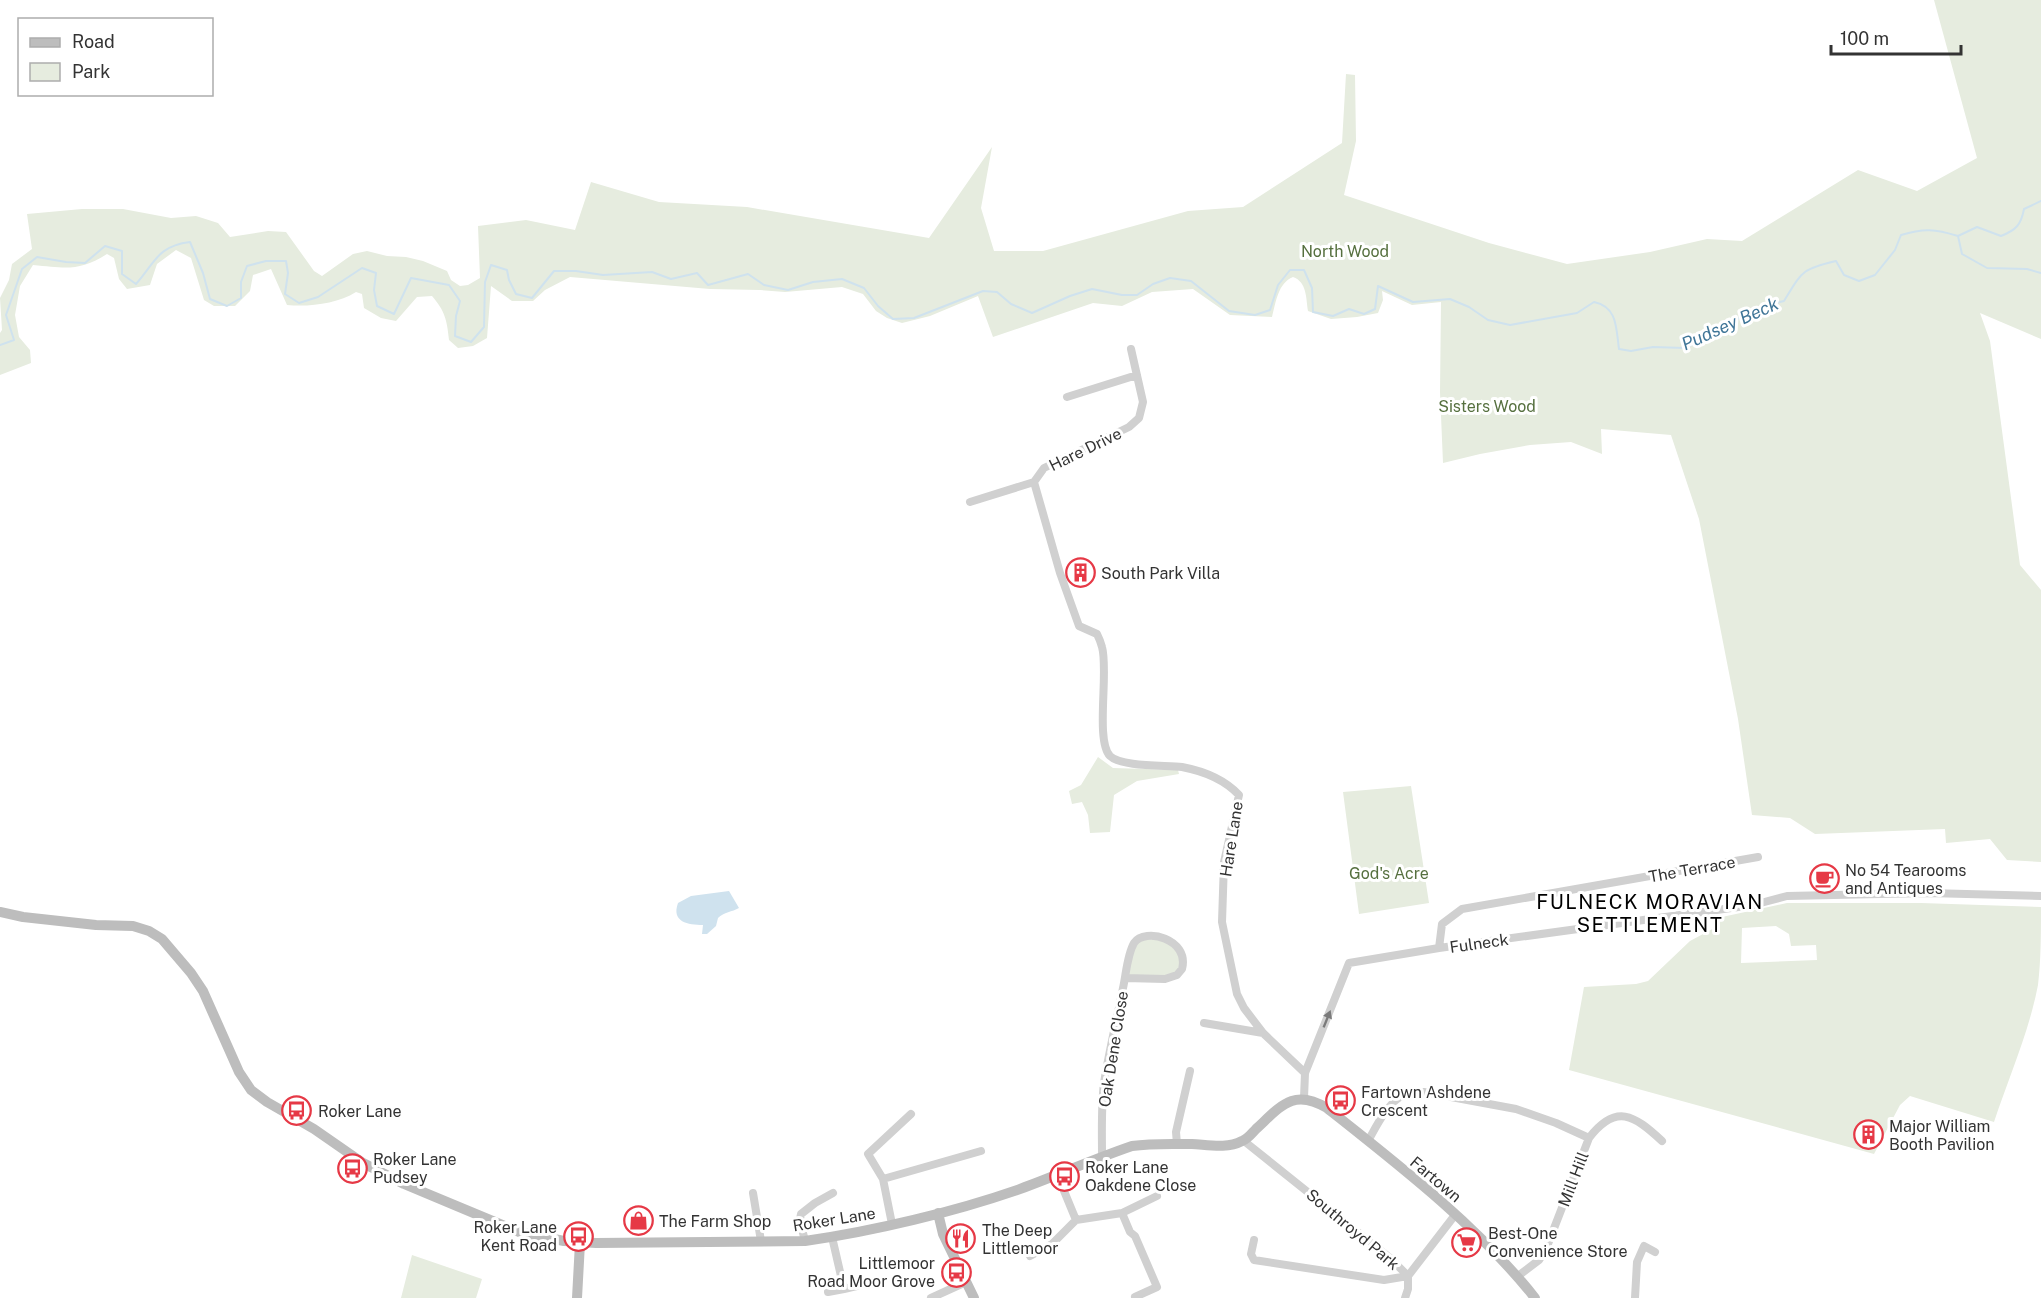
<svg xmlns="http://www.w3.org/2000/svg" width="2041" height="1298" viewBox="0 0 2041 1298" font-family="'Public Sans',sans-serif">
<style>
.green{fill:#e6ecdf;fill-rule:evenodd}
.water{fill:#cfe2ee}
.lines{fill:none;stroke-linecap:round;stroke-linejoin:round}
.stream{stroke:#cfe2ee;stroke-width:2}
.street{stroke:#d0d0d0;stroke-width:8}
.secondary{stroke:#bdbdbd;stroke-width:10}
.oneway{fill:#7a7a7a}
.labels{text-anchor:middle;stroke-width:6;stroke-linejoin:round;paint-order:stroke}
.park-label{font-size:16px;fill:#56703f;stroke:#fff}
.street-label{font-size:16px;fill:#333;stroke:#fff}
.poi-label{font-size:16px;fill:#333;stroke:#fff;text-anchor:start}
.water-label{font-size:18px;font-style:italic;fill:#3f7597;stroke:#fff}
.quarter-label{font-size:20px;letter-spacing:1.5px;fill:#000;stroke:#fff}
</style>
<rect width="100%" height="100%" fill="#fff"/>
<!-- green -->
<path class="green" d="M1934,0h107v339l-61,-26 10,28 30,224 21,25v272l-34,-2 -17,-21 -44,4 -1,-14 -130,5 -25,-16 -38,-3 -14,-96 -39,-200 -28,-84 -70,-6 1,25 -31,-12 -41,3 -50,9 -37,9 -3,-71 1,-90 -29,3 -30,-14 1,9 -5,13 -21,4 -26,2 -23,-8c-2,-13 -1,-29 -15,-34 -15,6 -17,25 -21,40l-42,-2 -37,-26 -41,3 -30,14 -29,-3 -100,34 -15,-41 -48,20 -28,7 -15,-5 -11,-7 -13,-17 -21,-7 -57,5 -25,-2 -50,-1 -140,-12 -25,13 -12,11h-21l-21,-15 -4,52 -14,8 -15,2 -9,-8c-2,-20 -4,-29 -17,-44l-15,1 -21,24 -15,-3 -17,-10 -2,-14 -6,-2c-19,12 -47,15 -69,13l-16,-36 -18,6 -3,16 -15,15h-21l-10,-6 -13,-42 -15,-8 -19,14 -7,21 -23,4 -8,-10 -5,-21 -7,-4c-29,18 -41,14 -74,11l-13,21 -5,29 4,22 11,13 1,13 -31,12v-42l2,-3 -2,-32 9,-18 3,-16 20,-15 -5,-35 55,-5h41l48,9 25,-2 22,7 12,14 38,-6 18,1 28,39 8,5 31,-22 14,-3 20,5 19,1 17,4 24,10 4,9 9,6 8,-1 12,-7 -2,-52 48,-6 49,10 16,-48 68,20 88,5 182,31 63,-91 -11,61 13,43h49l145,-40 55,-4 99,-64 4,-69 9,1 1,66 -12,54 145,48 78,21 83,-12 57,-13 35,2 116,-71 59,21 60,-33z
M1098,757l15,11 65,2 1,4 -42,7 -23,14 -4,37 -20,1 -2,-18 -6,-13 -10,2 -3,-13 12,-6z
M1411,786l18,117 -70,11 -16,-122z
M1787,903h134l120,4c0,26 0,53 -3,78 -9,47 -29,92 -44,137l-84,-26 -10,9 -26,49 -305,-84 15,-83 52,-3 12,-3 42,-40 28,-15 4,-9zM1776,926l13,8 2,12 25,-1 1,15 -76,3 1,-35z
M1161,938l21,13 -5,24 -52,3 11,-37z
M412,1255l70,24 -6,19h-75z"/>
<!-- water -->
<path class="water" d="M729,891l10,17c-7,4 -15,4 -21,10l-2,8 -9,8h-5l1,-9c-15,0 -32,-3 -25,-22l13,-7z"/>
<g class="lines">
<!-- stream -->
<path class="stream" d="M1958,236l19,-9 24,9c15,-6 20,-11 23,-27l17,-8
M1958,236l4,18 25,14 40,1 14,4
M0,345l14,-5 -8,-25 16,-46 15,-12 29,5 19,1 20,-17 17,5v23l14,10c19,-21 21,-38 54,-42l13,31 7,26 17,7 14,-8v-16l6,-16 19,-5h20l2,12 -3,21 14,9 19,-6 44,-29 14,5 -2,17 3,16 17,8 17,-36 38,7 11,16 -4,15 -1,20 16,6 13,-15 1,-45 6,-17 16,5 2,10 7,14 16,4 22,-27h22l27,4 49,-3 19,7 26,-6 11,12 40,-11 16,11 24,5 25,-8 29,-3 22,9 14,18 15,13 21,-1 69,-27 14,1 14,12 21,9 38,-17 22,-7 30,6h15l16,-11 17,-6 21,3 38,30 26,4 15,-5 8,-25 12,-15h14l8,18 1,24 20,4 16,-7 15,5 11,-5 3,-23 35,16 37,-3 19,8 19,13 22,5 67,-12 17,-11c24,5 22,27 25,47l12,2 22,-4 32,1 39,-19 19,-14 19,-9 22,-5c18,-29 17,-32 52,-40l8,14 15,6 16,-6 20,-25 6,-15c23,-7 34,-6 57,1"/>
<!-- street -->
<path class="street" d="M1067,397l70,-22
M1034,482l26,91 19,53 18,8c2,4 4,9 5,13 7,24 -7,93 8,109 11,11 56,9 72,11 21,4 42,12 57,28l-15,67 -2,60 15,72 7,14 19,25 42,40
M1034,482l10,-14 85,-41 10,-9 4,-16 -12,-53
M970,502l64,-20
M1439,948l3,-24 20,-15 296,-52
M1204,1023l59,10
M1304,1098l1,-25 44,-110 90,-15 314,-43 34,-9 141,-3 113,3
M1244,1141l145,116 19,19
M1368,1141c8,-14 18,-35 32,-44 7,-4 16,-4 24,-5l92,17 40,14 33,15
M1177,1144l-1,-12 14,-61
M1102,1156c0,-24 -1,-49 2,-73 5,-32 13,-64 19,-95 3,-13 4,-33 11,-45 11,-16 56,-4 48,26l-5,6 -12,4 -40,-1
M1057,1174l19,46
M883,1179l98,-28
M753,1193l8,48
M1122,1213l8,19 5,4 22,51 -22,10
M800,1219l1,-5 14,-11 18,-10
M892,1224l-9,-45 -15,-25 43,-40
M802,1229l3,12
M832,1237l12,52 17,-4
M1254,1240l-3,14 3,6 130,20 24,-4
M1030,1256l22,-12 24,-24 46,-7 35,-17
M1408,1276l47,-61
M1518,1276l21,-16 7,-11 43,-111c27,-35 45,-23 73,3
M828,1292l16,-3
M931,1298l35,-16
M1405,1298l3,-9v-13
M1635,1298l2,-36 7,-16 11,6"/>
<!-- secondary -->
<path class="secondary" d="M0,912l23,5 73,8 37,1 16,5 13,8 29,34 12,18 36,81 12,18 16,12 47,27 49,34 41,21 115,48 45,9 32,2 209,-2c69,-10 149,-29 215,-52 38,-14 74,-30 112,-43 20,-3 40,-2 60,-2 17,1 35,5 50,-3 6,-2 10,-8 14,-12 25,-23 37,-41 71,-21 72,57 151,118 208,190
M938,1213l5,21 31,64
M577,1298l3,-55"/>
</g>
<!-- one-way arrows -->
<defs><path id="oneway-solid" d="M-6-.8H1V-3.2L6.5 0L1 3.2V.8H-6Z" transform="scale(1.5)"/></defs>
<use class="oneway" href="#oneway-solid" transform="translate(1327 1019) rotate(-68)"/>
<!-- icons -->
<defs>
<symbol id="building-ring" viewBox="-11 -11 22 22"><circle r="9.5" fill="#fff" stroke="#e63946" stroke-width="1.5"/><path d="M-4-6H4V6H1V3H-1V6H-4ZM-2.5-4.3h1.7v1.8h-1.7ZM.8-4.3h1.7v1.8H.8ZM-2.5-1h1.7V.8h-1.7ZM.8-1h1.7V.8H.8Z" fill="#e63946"/></symbol>
<symbol id="cafe-ring" viewBox="-11 -11 22 22"><circle r="9.5" fill="#fff" stroke="#e63946" stroke-width="1.5"/><path d="M-5.5-4.5H6V0H3Q3 3.5 0 3.5H-2.5Q-5.5 3.5-5.5 0ZM3-3.2v2h1.7v-2ZM-6 4.5H4V6H-6Z" fill="#e63946"/></symbol>
<symbol id="bus-ring" viewBox="-11 -11 22 22"><circle r="9.5" fill="#fff" stroke="#e63946" stroke-width="1.5"/><path d="M-5-6H5V4H4V6H2V4H-2V6H-4V4H-5ZM-3.5-4V0h7V-4ZM-3.5 1.2v1.5H-2V1.2ZM2 1.2v1.5H3.5V1.2Z" fill="#e63946"/></symbol>
<symbol id="shop-ring" viewBox="-11 -11 22 22"><circle r="9.5" fill="#fff" stroke="#e63946" stroke-width="1.5"/><path d="M-5-2.5h2.3a2.7 3.5 0 0 1 5.4 0H5L5.5 6h-11ZM-1.5-2.5h3a1.5 2.3 0 0 0-3 0Z" fill="#e63946"/></symbol>
<symbol id="restaurant-ring" viewBox="-11 -11 22 22"><circle r="9.5" fill="#fff" stroke="#e63946" stroke-width="1.5"/><path d="M-5-6h1v4h1v-4h1v4h1v-4h1v5L-1.5 .5V6h-2V.5L-5-1ZM5-6V6H3V1.5H1.5Q1.5-4 5-6Z" fill="#e63946"/></symbol>
<symbol id="supermarket-ring" viewBox="-11 -11 22 22"><circle r="9.5" fill="#fff" stroke="#e63946" stroke-width="1.5"/><path d="M-6-5.5h2.5l.6 2H6L4.5 2H-2.5L-4.4-4H-6ZM-1.5 3.2a1.3 1.3 0 1 0 .1 0ZM3 3.2a1.3 1.3 0 1 0 .1 0Z" fill="#e63946"/></symbol>
</defs>
<g fill-rule="evenodd">
<use href="#building-ring" x="1064" y="556" width="33" height="33"/>
<use href="#cafe-ring" x="1808" y="862" width="33" height="33"/>
<use href="#bus-ring" x="1324" y="1084" width="33" height="33"/>
<use href="#bus-ring" x="280" y="1094" width="33" height="33"/>
<use href="#building-ring" x="1852" y="1118" width="33" height="33"/>
<use href="#bus-ring" x="336" y="1152" width="33" height="33"/>
<use href="#bus-ring" x="1048" y="1160" width="33" height="33"/>
<use href="#shop-ring" x="622" y="1204" width="33" height="33"/>
<use href="#bus-ring" x="562" y="1220" width="33" height="33"/>
<use href="#restaurant-ring" x="944" y="1222" width="33" height="33"/>
<use href="#supermarket-ring" x="1450" y="1226" width="33" height="33"/>
<use href="#bus-ring" x="940" y="1256" width="33" height="33"/>
</g>
<g class="labels">
<!-- park labels -->
<g class="park-label">
<text x="1345" y="257">North Wood</text>
<text x="1487" y="412">Sisters Wood</text>
<text x="1389" y="879">God's Acre</text>
</g>
<!-- street labels -->
<g class="street-label">
<text transform="translate(1085 449) rotate(-26)" y="6">Hare Drive</text>
<text transform="translate(1231 839) rotate(-81)" y="6">Hare Lane</text>
<text transform="translate(1692 869) rotate(-10)" y="6">The Terrace</text>
<text transform="translate(1479 943) rotate(-8)" y="6">Fulneck</text>
<text transform="translate(1113 1049) rotate(-81)" y="6">Oak Dene Close</text>
<text transform="translate(1436 1179) rotate(40)" y="6">Fartown</text>
<text transform="translate(1573 1179) rotate(-69)" y="6">Mill Hill</text>
<text transform="translate(834 1219) rotate(-9)" y="6">Roker Lane</text>
<text transform="translate(1353 1229) rotate(40)" y="6">Southroyd Park</text>
</g>
<!-- poi labels -->
<g class="poi-label">
<text x="1101" y="579">South Park Villa</text>
<text x="1845" y="876">No 54 Tearooms<tspan x="1845" dy="18">and Antiques</tspan></text>
<text x="1361" y="1098">Fartown Ashdene<tspan x="1361" dy="18">Crescent</tspan></text>
<text x="318" y="1117">Roker Lane</text>
<text x="1889" y="1132">Major William<tspan x="1889" dy="18">Booth Pavilion</tspan></text>
<text x="373" y="1165">Roker Lane<tspan x="373" dy="18">Pudsey</tspan></text>
<text x="1085" y="1173">Roker Lane<tspan x="1085" dy="18">Oakdene Close</tspan></text>
<text x="659" y="1227">The Farm Shop</text>
<text x="557" y="1233" text-anchor="end">Roker Lane<tspan x="557" dy="18">Kent Road</tspan></text>
<text x="982" y="1236">The Deep<tspan x="982" dy="18">Littlemoor</tspan></text>
<text x="1488" y="1239">Best-One<tspan x="1488" dy="18">Convenience Store</tspan></text>
<text x="935" y="1269" text-anchor="end">Littlemoor<tspan x="935" dy="18">Road Moor Grove</tspan></text>
</g>
<!-- water labels -->
<g class="water-label">
<text transform="translate(1730 324) rotate(-24)" y="6">Pudsey Beck</text>
</g>
<!-- quarter labels -->
<g class="quarter-label">
<text x="1650" y="909">FULNECK MORAVIAN<tspan x="1650" dy="23">SETTLEMENT</tspan></text>
</g>
</g>
<!-- legend -->
<rect x="18" y="18" width="195" height="78" fill="#ffffff" stroke="#adadad" stroke-width="1.5"/>
<rect x="30" y="38" width="30" height="9" fill="#bdbdbd" stroke="#adadad" stroke-width="1.5"/>
<text x="72" y="48" font-size="18" fill="#333333">Road</text>
<rect x="30" y="63" width="30" height="18" fill="#e6ecdf" stroke="#adadad" stroke-width="1.5"/>
<text x="72" y="78" font-size="18" fill="#333333">Park</text>
<!-- scale -->
<path d="M1831 45v9h130v-9" fill="none" stroke="#333333" stroke-width="3"/>
<text x="1840" y="45" font-size="18" fill="#333333" stroke="#ffffff" stroke-width="4.5" paint-order="stroke">100 m</text>
</svg>
